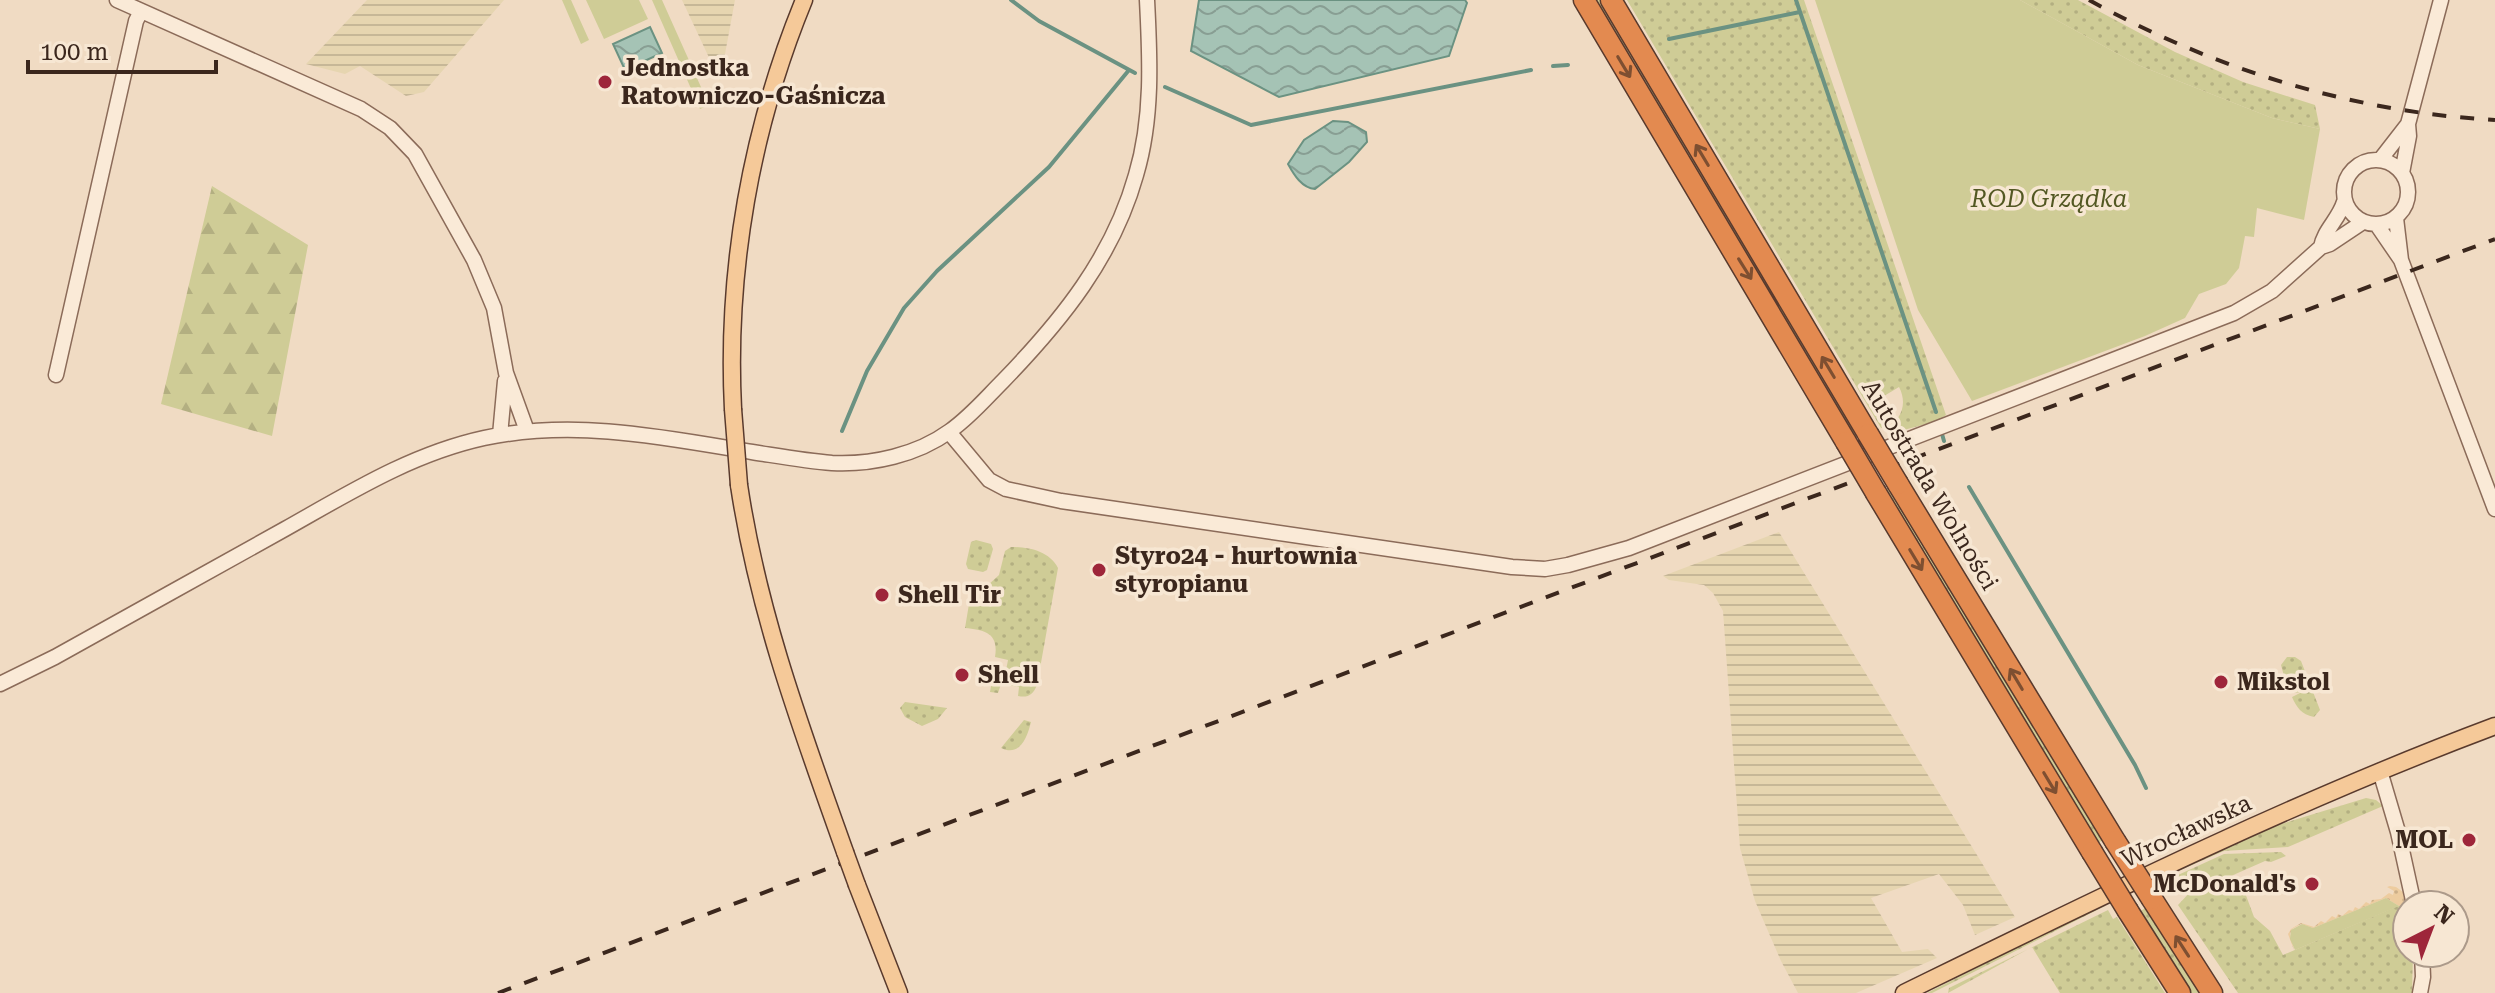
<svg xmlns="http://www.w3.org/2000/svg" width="2495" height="993" viewBox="0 0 2495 993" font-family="'Roboto Serif',serif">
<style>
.farmland{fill:url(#farmland-rules)}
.grass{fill:url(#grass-dots)}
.forest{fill:url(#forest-firs)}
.sand{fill:url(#sand-dots)}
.green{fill:#cfcc96}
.water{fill:url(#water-waves);stroke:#6b9282;stroke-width:2}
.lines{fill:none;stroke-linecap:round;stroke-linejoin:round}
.stream{stroke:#6b9282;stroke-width:4}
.minor-casing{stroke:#8b6b59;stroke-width:17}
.major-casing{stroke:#593a2d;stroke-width:19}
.highway-casing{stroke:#593a2d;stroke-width:23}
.minor{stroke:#faead7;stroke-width:14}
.major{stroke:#f5c999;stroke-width:16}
.highway{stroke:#e38a50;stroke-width:20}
.rail{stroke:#3b271d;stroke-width:4;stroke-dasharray:14 14;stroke-linecap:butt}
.major-bridge-casing{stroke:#593a2d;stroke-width:19;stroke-linecap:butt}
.highway-bridge-casing{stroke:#593a2d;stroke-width:23;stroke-linecap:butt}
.major-bridge{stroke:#f5c999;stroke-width:16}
.highway-bridge{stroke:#e38a50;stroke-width:20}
.oneway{stroke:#7e4f31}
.poi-dot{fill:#9e263a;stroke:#f7e7d3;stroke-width:3}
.labels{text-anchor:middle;stroke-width:7;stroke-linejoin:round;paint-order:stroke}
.poi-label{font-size:24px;font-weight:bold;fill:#3b271d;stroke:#f7e7d3;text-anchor:start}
.park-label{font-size:24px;font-style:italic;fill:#535823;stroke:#f7e7d3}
.street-label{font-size:24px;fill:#3b271d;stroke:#f7e7d3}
</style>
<defs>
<pattern id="farmland-rules" width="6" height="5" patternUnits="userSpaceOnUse" patternTransform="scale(2)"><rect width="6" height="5" fill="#e6d5b0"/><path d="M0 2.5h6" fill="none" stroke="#c6b797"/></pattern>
<pattern id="grass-dots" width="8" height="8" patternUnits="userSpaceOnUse" patternTransform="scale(2)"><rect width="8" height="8" fill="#cfcc96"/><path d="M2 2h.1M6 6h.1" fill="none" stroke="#b3af81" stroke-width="1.8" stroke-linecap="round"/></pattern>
<pattern id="forest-firs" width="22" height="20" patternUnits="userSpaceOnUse" patternTransform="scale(2)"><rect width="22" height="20" fill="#cfcc96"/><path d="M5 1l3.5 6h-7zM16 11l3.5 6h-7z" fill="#b3af81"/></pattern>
<pattern id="sand-dots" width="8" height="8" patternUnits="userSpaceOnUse" patternTransform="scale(2)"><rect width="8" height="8" fill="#edcc9f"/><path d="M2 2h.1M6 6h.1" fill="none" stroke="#ccaf88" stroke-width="1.8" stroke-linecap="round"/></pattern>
<pattern id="water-waves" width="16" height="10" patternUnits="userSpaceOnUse" patternTransform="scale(2)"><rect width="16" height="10" fill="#a5c3b5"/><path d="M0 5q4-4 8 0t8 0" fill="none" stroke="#889e93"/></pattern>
</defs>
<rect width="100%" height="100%" fill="#f0dbc3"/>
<!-- farmland -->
<path class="farmland" d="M367,0h137l-80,92 -18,4 -46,-30 -15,8 -39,-10z
M682,0h53l-15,81z
M1779,532l236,385 -40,18 -12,-30 -24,-31 -68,24 31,54 26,-3 9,9 -81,35h-58l-17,-32 -26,-60 -15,-53 -17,-237 -10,-18 -9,-8 -35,-5 -6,-4z"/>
<!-- grass -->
<path class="grass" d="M1593,0h8l258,436 -5,2z
M1627,0h177l142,415 -9,6 -48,13 -3,-5c15,-9 22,-25 13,-42l-25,15 14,24 -7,2z
M2020,0h58l97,52 68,30 72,23 5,24 -48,-11 -134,-53z
M1889,488l214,352 -7,4 -211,-354z
M976,540l15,4 2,5 -6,21 -4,2 -15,-3 -2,-5 5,-22z
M1011,547c18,0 38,4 47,21l-21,117c-4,10 -9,13 -19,11l1,-9 -18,-3 -3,9 -8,-1 2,-12 12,1 4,-21 -13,-3c4,-24 -10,-27 -30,-29l5,-30 15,2 2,-14 12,-11 6,-24z
M2287,657h8l6,4 19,49 -6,7c-13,-3 -17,-9 -22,-20l10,-5 -9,1 -4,-10 7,-5 -7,2 -2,-5 -3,1 -3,-11z
M905,702l42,6 -9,11 -16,7 -17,-9 -5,-9z
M1024,720l7,2c-4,16 -11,35 -30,26z
M2366,798l10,2 7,6 -95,41 -64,4 -64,28 -2,-2 107,-48z
M2281,852l5,4 -15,6 -6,-1 -34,15 9,16 4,-2 10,27 16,14 13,24 122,-52 2,50h6l-1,40h-174l-60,-88 13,-14 -16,-11h-8l57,-26z
M2104,904l1,2 -173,87h-5z
M2148,906l55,87h-14l-51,-80z
M2108,910l5,9 4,-2 48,76h-105l-28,-46 -84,46 1,-5z"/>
<!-- forest -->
<path class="forest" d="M212,186l96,59 -36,191 -111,-32z"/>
<!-- sand -->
<path class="sand" d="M2390,886l6,1 7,5 2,11 -6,3 -13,-8 -73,30 -12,-4 -9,5 -2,5 4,16 -6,-16 3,-5 10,-6 13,4 7,-6 4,2 7,-7 4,2 2,-4 4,2 7,-6 4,1 2,-4 4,2 7,-7 4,2 2,-4 9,-1 8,-6 4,2 1,-4 -7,-4z"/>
<!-- green -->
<path class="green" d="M562,0h9l18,40 -8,4z
M586,0h53l9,19 -44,20z
M652,0h10l47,105 -9,4z
M1815,0h205l118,65 134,53 48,11 -16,91 -47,-12 -3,29 -9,-1 -6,32 -13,16 -27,10 -14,24 -40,18 -173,65 -54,-91z
M2386,898l13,8 -104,44 -5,-11 1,-9 11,-6 11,4z"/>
<!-- water -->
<path class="water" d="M1199,0h266l2,3 -18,53 -170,41 -88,-46z
M650,27l12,26 -37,17 -12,-26z
M1333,121l15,1 18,10 1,10 -18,20 -34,27c-13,-1 -21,-14 -27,-25l16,-24z"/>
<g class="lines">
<!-- stream -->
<path class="stream" d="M1011,0l28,21 96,52
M1796,0l140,412
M1669,39l131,-27
M1553,66l15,-1
M1165,87l86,38 280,-55
M842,431l25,-60 37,-63 33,-37 112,-104 80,-97
M1942,434l2,7
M1969,487l166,278 11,23"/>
<defs>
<path id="minor" d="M117,0l244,109 29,19 25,26 59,106 20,48 12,65 21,58
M2344 192a32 32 0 1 1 64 0a32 32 0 1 1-64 0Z
M2380,160l28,-36
M2402,173l7,-37 -1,-12 33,-124
M2396,218l5,42 94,249
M2377,225l24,35
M2321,247c3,-17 18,-28 23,-45
M56,375l80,-354 5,-10
M949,432l40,48 17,9 55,12 451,66 33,2 23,-4 61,-17 605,-235 38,-22 49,-44 9,-3 33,-22
M500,435l5,-54
M0,684l55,-27c77,-43 153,-85 230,-128 64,-36 126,-75 199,-91 90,-19 179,-1 268,14 26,4 53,9 80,11 40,2 85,-8 118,-32 20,-14 36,-33 53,-50 59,-61 110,-124 133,-206 17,-57 14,-117 11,-175
M2380,771l18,61 16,73
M2420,993l3,-16 -1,-24"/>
<path id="major" d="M733,409c-7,-139 18,-280 71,-409
M739,485c19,128 63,246 106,367
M857,885l42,108
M1904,993c194,-95 388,-191 591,-267"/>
<path id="highway" d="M1584,0l262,442
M1611,0l257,434
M1898,484l217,357
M1876,493l216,359
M2152,899l60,94
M2128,911l52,82"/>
</defs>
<!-- minor casing -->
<use href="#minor" class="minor-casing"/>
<!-- major casing -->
<use href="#major" class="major-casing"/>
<!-- highway casing -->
<use href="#highway" class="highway-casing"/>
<!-- minor -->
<use href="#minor" class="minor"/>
<!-- major -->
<use href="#major" class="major"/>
<!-- highway -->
<use href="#highway" class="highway"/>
<!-- rail -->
<path class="rail" d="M2089,0c125,69 263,112 406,120
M498,993l1997,-754"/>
<defs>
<path id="major-bridge" d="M733,409l6,76
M845,852l12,33"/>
<path id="highway-bridge" d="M1868,434l30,50
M1846,442l30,51
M2115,841l37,58
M2092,852l36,59"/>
</defs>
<!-- major-bridge casing -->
<use href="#major-bridge" class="major-bridge-casing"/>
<!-- highway-bridge casing -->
<use href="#highway-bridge" class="highway-bridge-casing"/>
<!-- major-bridge -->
<use href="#major-bridge" class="major-bridge"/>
<!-- highway-bridge -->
<use href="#highway-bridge" class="highway-bridge"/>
</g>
<!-- one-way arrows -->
<defs><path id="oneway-shaft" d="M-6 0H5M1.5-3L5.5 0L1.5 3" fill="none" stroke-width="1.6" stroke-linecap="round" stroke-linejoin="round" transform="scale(2)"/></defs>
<g class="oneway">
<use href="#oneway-shaft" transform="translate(1624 67) rotate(59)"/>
<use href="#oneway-shaft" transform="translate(1702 155) rotate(-121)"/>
<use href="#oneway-shaft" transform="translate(1745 269) rotate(58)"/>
<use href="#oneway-shaft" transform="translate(1828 367) rotate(-121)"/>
<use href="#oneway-shaft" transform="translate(1916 560) rotate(59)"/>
<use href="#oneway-shaft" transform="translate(2016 679) rotate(-121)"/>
<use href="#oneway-shaft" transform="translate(2050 783) rotate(59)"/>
<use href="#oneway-shaft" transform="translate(2182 946) rotate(-123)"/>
</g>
<!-- markers -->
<g class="poi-dot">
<circle cx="605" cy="82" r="8"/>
<circle cx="1099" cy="570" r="8"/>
<circle cx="882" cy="595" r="8"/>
<circle cx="962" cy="675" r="8"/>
<circle cx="2221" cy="682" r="8"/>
<circle cx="2469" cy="840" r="8"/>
<circle cx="2312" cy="884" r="8"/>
</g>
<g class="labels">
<!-- poi labels -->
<g class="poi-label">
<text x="621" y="76">Jednostka<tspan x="621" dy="28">Ratowniczo-Gaśnicza</tspan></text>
<text x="1115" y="564">Styro24 - hurtownia<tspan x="1115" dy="28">styropianu</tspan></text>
<text x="898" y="603">Shell Tir</text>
<text x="978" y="683">Shell</text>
<text x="2237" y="690">Mikstol</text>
<text x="2453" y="848" text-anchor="end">MOL</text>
<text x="2296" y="892" text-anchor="end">McDonald's</text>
</g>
<!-- park labels -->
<g class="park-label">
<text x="2049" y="207">ROD Grządka</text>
</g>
<!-- street labels -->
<g class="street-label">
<text transform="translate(1930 485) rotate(59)" y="8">Autostrada Wolności</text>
<text transform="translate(2186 831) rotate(-25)" y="8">Wrocławska</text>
</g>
</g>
<!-- north arrow -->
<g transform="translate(2431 929) rotate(42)"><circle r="38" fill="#f7e7d3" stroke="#ac9a8a" stroke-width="2"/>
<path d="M0-6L14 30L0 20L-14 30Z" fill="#9e263a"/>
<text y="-12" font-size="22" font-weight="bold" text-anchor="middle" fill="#3b271d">N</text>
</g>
<!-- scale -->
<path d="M28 60v12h188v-12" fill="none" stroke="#3b271d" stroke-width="4"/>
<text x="40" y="60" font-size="24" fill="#3b271d" stroke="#f7e7d3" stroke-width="6" paint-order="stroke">100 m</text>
</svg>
